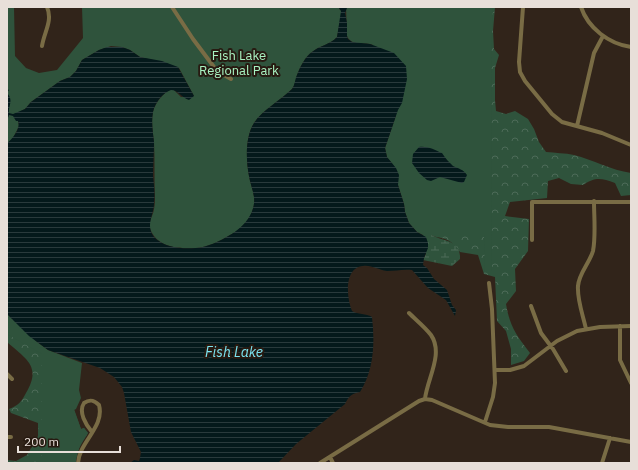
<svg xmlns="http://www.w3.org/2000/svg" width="638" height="470" viewBox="0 0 638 470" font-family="'IBM Plex Sans',sans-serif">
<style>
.forest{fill:url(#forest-crowns)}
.wetland{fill:url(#wetland-marsh)}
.park{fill:#2f533c}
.water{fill:url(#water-rules)}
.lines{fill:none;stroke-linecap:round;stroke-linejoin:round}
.minor{stroke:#796c45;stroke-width:4}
.labels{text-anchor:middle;stroke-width:4;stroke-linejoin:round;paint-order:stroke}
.park-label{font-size:13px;fill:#a9f3c2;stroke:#271a11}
.water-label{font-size:14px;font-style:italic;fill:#7be4f0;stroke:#271a11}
</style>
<defs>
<pattern id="forest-crowns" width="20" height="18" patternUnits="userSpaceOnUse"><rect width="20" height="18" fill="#2f533c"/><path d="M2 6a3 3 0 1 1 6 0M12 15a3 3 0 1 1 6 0" fill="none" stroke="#4d6b58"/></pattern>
<pattern id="wetland-marsh" width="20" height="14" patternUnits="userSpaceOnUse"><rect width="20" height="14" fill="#2f533c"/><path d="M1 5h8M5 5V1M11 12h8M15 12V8" fill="none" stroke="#4d6b58"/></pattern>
<pattern id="water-rules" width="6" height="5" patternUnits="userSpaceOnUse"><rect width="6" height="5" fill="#04191b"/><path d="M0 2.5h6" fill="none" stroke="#293a3c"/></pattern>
</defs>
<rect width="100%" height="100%" fill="#31241a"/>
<!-- forest -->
<path class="forest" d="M360,7h135l-2,24 1,18 5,6 -4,13v32l1,11 10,3 9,-3 13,8 6,10 5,13 7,10c9,1 19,1 28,3 19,5 37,15 57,18v22l-10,1 -6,-13c-14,-5 -20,-6 -32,2l-12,-1 -12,-6 -11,3 -1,17 -37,4 -5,14 24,3 -1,32 -13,18 1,22 -10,13c4,23 10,31 24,49l-6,8 -13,4v-16l-5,-18 -9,-10 -2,-44 -11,-3 -6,-19 -18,-3c-4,-5 -8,-11 -15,-13 -5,-2 -10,-1 -15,-5l-38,-71 -5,-6 14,-27z
M7,314l30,28 37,67 7,20 3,-1 4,5 -8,12 -5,18h-68v-3l9,1 11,-6 11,-19v-13l-27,-10 -2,-4c9,-3 13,-8 17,-16 16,-27 0,-34 -19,-51z"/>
<!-- wetland -->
<path class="wetland" d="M430,234c11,8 31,4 30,25l-8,7 -29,-6 3,-6 -3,-19z"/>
<!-- park -->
<path class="park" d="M7,7h7l1,49 11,12 13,5 18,-3 26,-32 -1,-31h259l-2,2 3,2 -5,26c-6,7 -18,9 -25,15 -7,5 -12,15 -15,23 -1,4 -2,10 -5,14 -12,12 -30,21 -38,34 -9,14 -8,38 -5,53 1,7 4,13 5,21 2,16 -10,31 -24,38 -10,6 -22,12 -34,13 -16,1 -37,0 -45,-17 -4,-9 2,-14 3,-22 1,-4 1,-9 1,-12 -1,-18 0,-37 -1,-55 -1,-9 -3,-20 -1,-30 2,-9 10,-19 18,-23l3,1 7,7 13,-1 -15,-28 -14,-5 -25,-6 -10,-7 -8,-3 -11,-1 -12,4 -17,10 -6,11 -6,6 -10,4 -29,21 -6,7 -4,2 -3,10 1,5 -7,14 -5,3z
M346,7h147l-2,48 1,216h-7l-1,-36h-61l-6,-3 -8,-9 -4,-11 -1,-8 -6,-19v-10l-6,-12 -5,-6 -2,-9 21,-62v-20c-11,-8 -23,-20 -36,-22 -9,-1 -19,1 -23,-8z
M7,314l22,22 19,14 34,13 -3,27 2,8 -5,11 -2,1 7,19 3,-1 4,5c-6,10 -12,18 -12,30h-34v-109l-35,-20z"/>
<!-- water -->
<path class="water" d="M341,7h5l1,1 -2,5 2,10v13l1,3 4,3 18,2 24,9 12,13 1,13 -5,24 -4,7 -13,38 2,9 9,11 3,7 -1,10 6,19 1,8 4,11 8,9 9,5 2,6v5l-4,10 -1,7 4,3 7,11 13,11 5,15 4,5 -1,6 -9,-16 -18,-12 -16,-18c-9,-1 -17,1 -25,1 -9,-1 -15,-6 -24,-5 -20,2 -16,33 -11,45 6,4 14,2 20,6 3,26 2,53 -12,75 -9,2 -11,4 -15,12l-49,40 -18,19h-148l4,-3 5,1 1,-3 1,-6 -10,-20 -7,-39 -2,-6 -8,-10 -14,-9 -52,-18 -19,-14 -22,-22v-171c6,-4 14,-15 11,-22h-2l-3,-5 -4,-1 -2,7v-33l2,1 -2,3c7,7 1,13 2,20l4,1 12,-5 6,-7 29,-21 10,-4 6,-6 6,-11 17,-10 8,-3h15l8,3 10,7 22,4 16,6 16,29 -5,4c-7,-2 -11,-10 -18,-10 -9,3 -16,13 -18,22 -2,10 0,21 1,30 0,11 -1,23 -1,34 1,9 2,18 1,27 0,12 -9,22 0,34 10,11 28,12 42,11 12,-1 24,-7 34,-13 13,-7 26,-22 24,-38 -1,-7 -4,-14 -5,-21 -3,-15 -4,-39 5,-53 8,-13 26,-22 38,-34 3,-4 3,-10 5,-14 3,-8 8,-18 15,-23 7,-6 19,-8 25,-15l4,-26 -2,-3z
M419,147c10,-1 15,3 23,6 3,5 7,9 11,13 6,3 10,3 14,9l-3,7 -2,1 -22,-6 -9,4 -4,-1 -8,-7 -7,-10 1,-9z"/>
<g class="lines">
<!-- minor -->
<path class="minor" d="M172,7l21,32 24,32 14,8
M523,7l-4,55 1,10 5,9 27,33 10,8 40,11 29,12
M581,7c7,21 28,37 50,40
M42,46c2,-14 11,-25 5,-39
M577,126l17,-73 9,-17
M532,240v-38h99
M531,306l10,27 12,16 13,22
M620,326v34l11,23
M586,329c-3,-14 -9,-29 -8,-43 1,-13 11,-22 15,-35 3,-15 1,-34 1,-50
M495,370h15l14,-4 33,-25 20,-10 23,-4 31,-1
M7,374l5,5
M425,399l7,1 58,25 18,2h41l82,15
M485,422l8,-25 2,-14 -3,-74 -3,-26
M7,437h4
M330,457l3,6
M78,463c1,-21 27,-36 21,-58 -5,-5 -9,-6 -15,-2 -6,9 2,22 8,29
M320,463l99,-62 6,-2c2,-20 19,-45 6,-64 -6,-8 -15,-15 -22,-22
M602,463l8,-25"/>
</g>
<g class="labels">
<!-- park labels -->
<g class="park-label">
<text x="239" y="60">Fish Lake<tspan x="239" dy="15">Regional Park</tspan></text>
</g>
<!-- water labels -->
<g class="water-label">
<text x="234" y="357">Fish Lake</text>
</g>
</g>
<!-- border -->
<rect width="638" height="470" fill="none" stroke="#e8dfd9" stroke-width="16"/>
<!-- scale -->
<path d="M18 446v6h102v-6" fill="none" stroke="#e8dfd9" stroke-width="2"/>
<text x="24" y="446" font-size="12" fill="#e8dfd9" stroke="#271a11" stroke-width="3" paint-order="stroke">200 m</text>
</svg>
